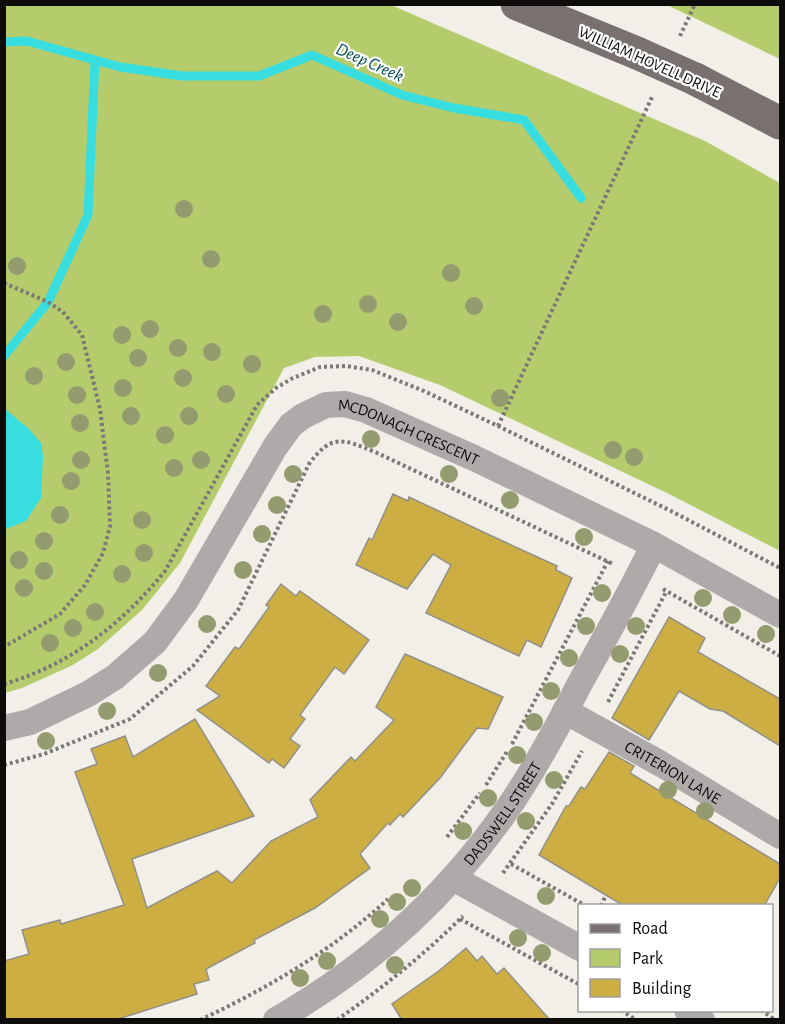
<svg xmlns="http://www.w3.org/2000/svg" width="785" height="1024" viewBox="0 0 785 1024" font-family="'Alegreya Sans',sans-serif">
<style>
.green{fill:#b5cc6d}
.water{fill:#38dde0}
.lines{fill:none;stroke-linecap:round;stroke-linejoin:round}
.stream{stroke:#38dde0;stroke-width:9}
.building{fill:#cdae43;stroke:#929089;stroke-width:1.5}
.path{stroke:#7b7975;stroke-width:4;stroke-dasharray:3 3;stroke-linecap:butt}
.minor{stroke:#aeaaaa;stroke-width:26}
.primary{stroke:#787170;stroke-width:33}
.primary-bridge{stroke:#787170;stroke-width:33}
.tree{fill:#949b6f}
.labels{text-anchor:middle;stroke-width:4.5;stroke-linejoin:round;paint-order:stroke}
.street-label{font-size:16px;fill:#0d0c0a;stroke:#fff}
.water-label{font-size:18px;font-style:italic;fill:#054e4f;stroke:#fff}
</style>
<rect width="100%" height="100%" fill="#f1efe8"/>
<!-- green -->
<path class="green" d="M5,5h386l314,136 75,42v368l-111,-57 -229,-109 -81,-29 -44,1 -31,11 -104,195 -38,47 -44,39 -25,16 -51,23 -17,5z
M667,5h113v54z"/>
<!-- water -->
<path class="water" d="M5,409l24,20 12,14 2,13 -2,42 -15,23 -20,8z"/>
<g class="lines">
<!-- stream -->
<path class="stream" d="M4,42l23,-1 93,26 62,9h77l53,-21 90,40 52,13 70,12 57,78
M4,356l44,-54 40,-87 7,-155"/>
</g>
<!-- building -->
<path class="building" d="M393,494l15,7 1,-4 87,41 61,28 -1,4 16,8 -31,69 -14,-7 -8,16 -93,-43 25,-48 -18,-11 -26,35 -51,-24 13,-27 3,2z
M281,584l15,12 4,-5 69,49 -25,34 -9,-7 -35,48 5,4 -15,20 10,7 -16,22 -12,-9 -3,4 -72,-53 23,-14 -14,-10 29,-39 4,2 30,-42 -3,-2z
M669,617l36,21 -7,14 82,47v47l-57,-35 -13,-2 -31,-18 -30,49 -37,-22z
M405,654l98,43 -15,32 -11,-1 -37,50 -37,39 -3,-3 -10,11 -2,-2 -28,31 10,14 -55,40 -61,32 1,3 -49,26 3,11 -15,4 3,10 -82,26h-111v-59l25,-7 -7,-24 38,-10 1,4 63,-19 -49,-133 22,-8 -6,-15 34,-13 8,21 62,-38 59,97 -122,43 15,49 70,-37 15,12 39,-42 47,-24 -8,-17 41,-43 4,4 39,-41 -18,-13z
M609,752l25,14 -4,7 150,91v14l-16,28h-140l-85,-51 27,-49h3l12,-19 4,2z
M466,948l11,13 5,-5 15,18 7,-6 46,52h-148l-10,-16 48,-34z"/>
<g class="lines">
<!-- path -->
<path class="path" d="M680,36l15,-32
M4,283l44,19 15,10 19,23 18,74 8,64 2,53 -7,27 -18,32 -25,29 -56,33
M498,426l155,-331
M663,589l117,67
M4,684c66,-19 118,-60 161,-113l92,-166 19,-17 15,-9 29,-12 26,-1 26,4 52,21 74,35 173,85 109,57
M608,702l58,-110
M512,744l96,-183
M4,765l40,-11 86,-35 63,-53 45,-56 71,-146c23,-31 34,-25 66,-12l238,112
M486,785l22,-35
M447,837l33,-44
M511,864l75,42
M503,873l49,-69 30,-53
M601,906l4,-9
M460,919l120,66
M621,1010l15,10
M761,1010l14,10
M200,1020c68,-32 133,-70 188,-121
M337,1020c45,-32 87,-65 126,-104"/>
<!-- minor -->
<g class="minor">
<path id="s1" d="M565,711l96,53 119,72"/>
<path id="s2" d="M4,728l26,-6 58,-28 27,-17 40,-35 31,-42 89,-153 16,-22 12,-9 23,-11 19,-1 21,6 108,48 180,87 126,70"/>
<path d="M453,878l127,70"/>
<path d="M687,1010l15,10"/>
<path id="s3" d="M276,1020c91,-52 170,-123 230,-209 28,-40 51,-83 73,-126 26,-46 51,-93 75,-140"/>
</g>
<!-- primary -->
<path class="primary" d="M517,4l120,49
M695,79l85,44"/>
<!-- primary-bridge -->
<path class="primary-bridge" d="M637,53l58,26"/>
</g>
<!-- trees -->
<g class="tree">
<circle cx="184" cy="209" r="9"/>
<circle cx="211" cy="259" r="9"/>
<circle cx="17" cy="266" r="9"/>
<circle cx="451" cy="273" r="9"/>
<circle cx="368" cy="304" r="9"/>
<circle cx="474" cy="306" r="9"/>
<circle cx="323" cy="314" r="9"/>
<circle cx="398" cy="322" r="9"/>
<circle cx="150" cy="329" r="9"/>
<circle cx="122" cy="335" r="9"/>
<circle cx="178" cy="348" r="9"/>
<circle cx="212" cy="352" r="9"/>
<circle cx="138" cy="358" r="9"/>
<circle cx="66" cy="362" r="9"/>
<circle cx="252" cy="364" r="9"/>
<circle cx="34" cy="376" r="9"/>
<circle cx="183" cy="378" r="9"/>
<circle cx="123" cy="388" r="9"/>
<circle cx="226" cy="394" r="9"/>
<circle cx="77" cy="395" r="9"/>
<circle cx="500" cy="398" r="9"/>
<circle cx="131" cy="416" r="9"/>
<circle cx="189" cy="416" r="9"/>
<circle cx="80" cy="423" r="9"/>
<circle cx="165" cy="435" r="9"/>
<circle cx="371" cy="439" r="9"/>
<circle cx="613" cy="450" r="9"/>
<circle cx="634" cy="457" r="9"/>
<circle cx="81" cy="460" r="9"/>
<circle cx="201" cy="460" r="9"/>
<circle cx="174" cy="468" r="9"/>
<circle cx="293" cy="474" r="9"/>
<circle cx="449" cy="474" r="9"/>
<circle cx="71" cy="481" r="9"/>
<circle cx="510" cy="500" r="9"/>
<circle cx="277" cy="505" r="9"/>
<circle cx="60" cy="515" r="9"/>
<circle cx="142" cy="520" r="9"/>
<circle cx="262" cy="534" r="9"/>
<circle cx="584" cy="537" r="9"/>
<circle cx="44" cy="541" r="9"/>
<circle cx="144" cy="553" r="9"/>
<circle cx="19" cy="560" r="9"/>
<circle cx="243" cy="570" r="9"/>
<circle cx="44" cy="571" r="9"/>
<circle cx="122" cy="574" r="9"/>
<circle cx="24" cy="588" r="9"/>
<circle cx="602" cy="593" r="9"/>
<circle cx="703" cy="598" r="9"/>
<circle cx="95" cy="612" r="9"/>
<circle cx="732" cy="615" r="9"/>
<circle cx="207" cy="624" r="9"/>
<circle cx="586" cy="626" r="9"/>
<circle cx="636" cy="626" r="9"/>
<circle cx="73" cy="628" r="9"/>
<circle cx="766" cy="634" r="9"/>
<circle cx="50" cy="643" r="9"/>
<circle cx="620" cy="654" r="9"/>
<circle cx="569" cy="658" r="9"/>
<circle cx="158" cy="673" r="9"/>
<circle cx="551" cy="691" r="9"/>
<circle cx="107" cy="711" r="9"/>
<circle cx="534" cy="722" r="9"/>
<circle cx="46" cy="741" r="9"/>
<circle cx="517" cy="755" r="9"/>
<circle cx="554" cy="780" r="9"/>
<circle cx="668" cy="790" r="9"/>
<circle cx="488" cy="798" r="9"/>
<circle cx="705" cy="811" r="9"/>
<circle cx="526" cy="821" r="9"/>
<circle cx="463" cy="831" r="9"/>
<circle cx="412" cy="888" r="9"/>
<circle cx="546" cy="896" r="9"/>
<circle cx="397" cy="902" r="9"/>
<circle cx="380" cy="919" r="9"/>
<circle cx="518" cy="938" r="9"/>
<circle cx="542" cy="953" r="9"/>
<circle cx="327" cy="961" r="9"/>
<circle cx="395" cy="965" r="9"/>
<circle cx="300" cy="978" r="9"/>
</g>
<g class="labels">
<!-- street labels -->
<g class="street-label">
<text transform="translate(650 61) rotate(24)" y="6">WILLIAM HOVELL DRIVE</text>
<text dy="6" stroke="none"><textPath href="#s2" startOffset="561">MCDONAGH CRESCENT</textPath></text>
<text dy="6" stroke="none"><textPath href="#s1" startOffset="124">CRITERION LANE</textPath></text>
<text dy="6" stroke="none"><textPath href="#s3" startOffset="309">DADSWELL STREET</textPath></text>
</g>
<!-- water labels -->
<g class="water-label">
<text transform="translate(370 62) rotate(24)" y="6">Deep Creek</text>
</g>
</g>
<!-- border -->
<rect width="785" height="1024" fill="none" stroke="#0d0c0a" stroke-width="12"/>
<!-- legend -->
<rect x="578" y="904" width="195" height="108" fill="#ffffff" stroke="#9e9e9d" stroke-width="1.5"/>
<rect x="590" y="924" width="30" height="9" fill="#787170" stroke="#9e9e9d" stroke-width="1.5"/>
<text x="632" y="934" font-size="18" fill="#0d0c0a">Road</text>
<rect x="590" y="949" width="30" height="18" fill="#b5cc6d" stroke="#9e9e9d" stroke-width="1.5"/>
<text x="632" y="964" font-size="18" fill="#0d0c0a">Park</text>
<rect x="590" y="979" width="30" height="18" fill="#cdae43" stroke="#9e9e9d" stroke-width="1.5"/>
<text x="632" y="994" font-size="18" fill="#0d0c0a">Building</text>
</svg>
